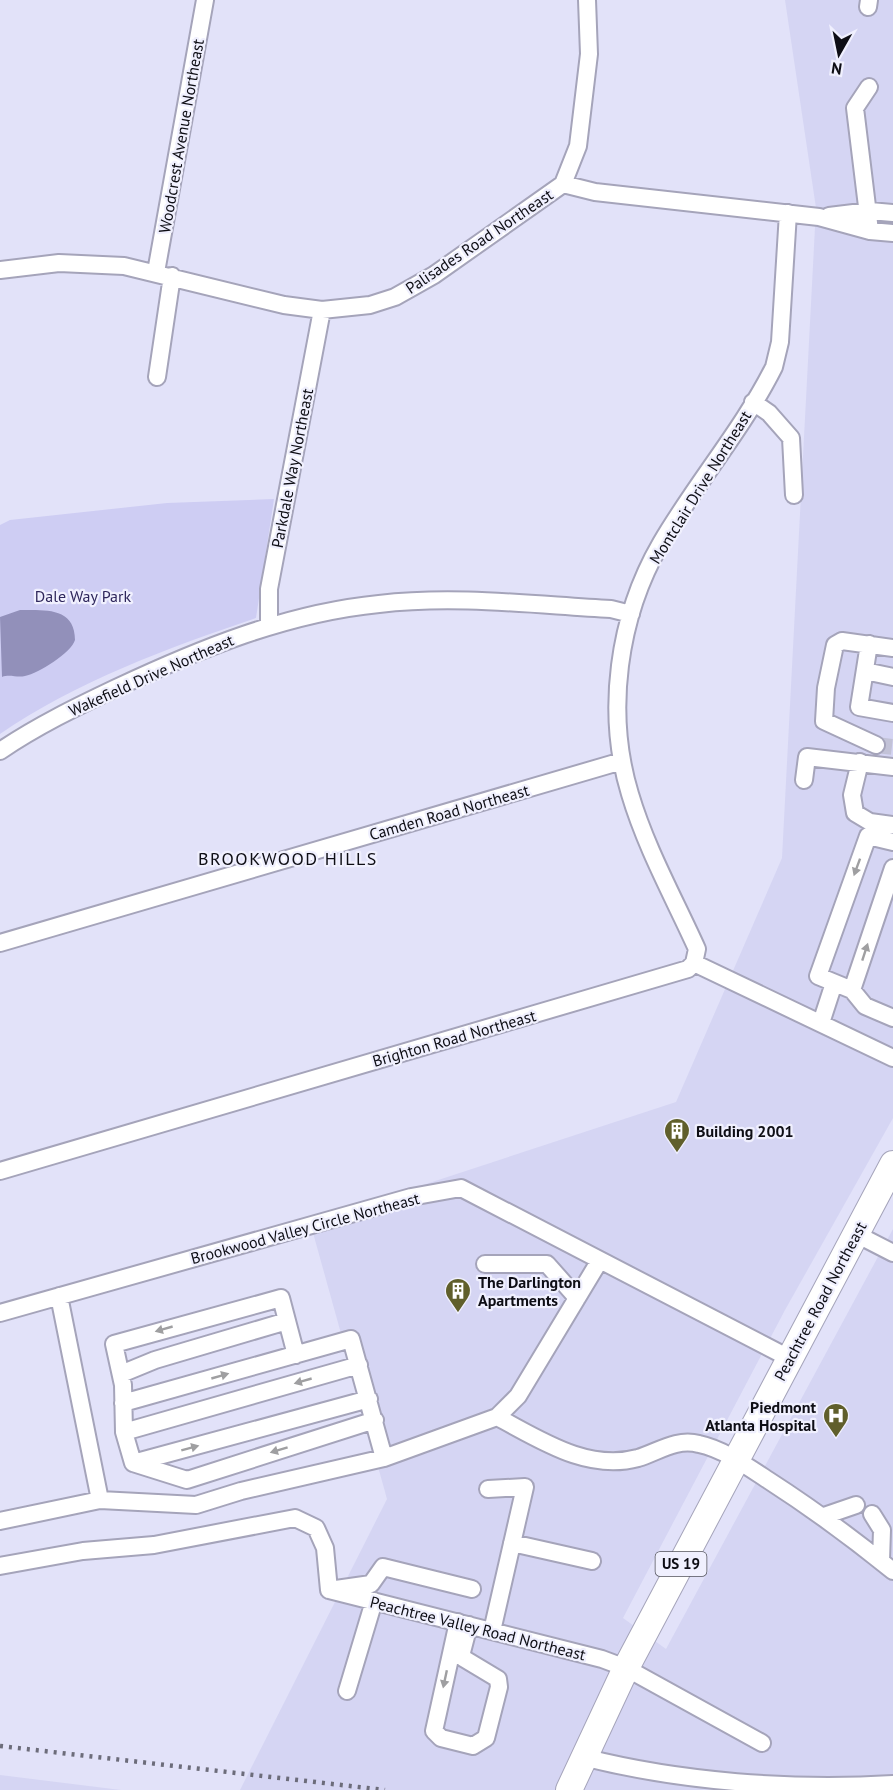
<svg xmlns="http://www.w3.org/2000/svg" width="893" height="1790" viewBox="0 0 893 1790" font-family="'PT Sans',sans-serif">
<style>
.built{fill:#d5d5f3}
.green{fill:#cecdf3}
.water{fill:#9290ba}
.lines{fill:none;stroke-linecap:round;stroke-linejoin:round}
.minor-tunnel{stroke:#c2c2d7;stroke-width:16;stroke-dasharray:16 8;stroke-linecap:butt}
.minor-casing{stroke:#a5a4ba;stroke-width:20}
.highway-casing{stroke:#a5a4ba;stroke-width:28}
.minor{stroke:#fff;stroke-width:16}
.highway{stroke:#fff;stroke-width:26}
.rail{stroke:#6c6c7a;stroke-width:4.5;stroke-dasharray:3 6;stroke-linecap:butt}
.oneway{fill:#9f9fa1}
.labels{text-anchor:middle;stroke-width:4.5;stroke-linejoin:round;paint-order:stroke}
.shield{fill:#f0f0fe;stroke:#52525b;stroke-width:1.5}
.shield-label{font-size:15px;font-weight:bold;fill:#0e0e15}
.street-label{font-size:16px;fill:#0e0e15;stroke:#f0f0fe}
.park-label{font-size:16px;fill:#2f275c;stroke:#f0f0fe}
.poi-label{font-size:16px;font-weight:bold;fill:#0e0e15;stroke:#f0f0fe;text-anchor:start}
.neighbourhood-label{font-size:18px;letter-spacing:1.5px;fill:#0e0e15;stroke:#f0f0fe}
</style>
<rect width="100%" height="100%" fill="#e2e2f9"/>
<!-- built -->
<path class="built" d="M785,0h108v1118l-108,192 -162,308 43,31 227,-420v561h-653l147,-291 -77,-277 366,-120 106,-244 34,-650z
M0,1775l121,15h-121z"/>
<!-- green -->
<path class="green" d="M274,499l-18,119c-88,30 -179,63 -256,116v-209l10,-5 157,-17z"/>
<!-- water -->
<path class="water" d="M20,610c25,0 55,-3 55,30 -4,13 -36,33 -50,36 -8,2 -15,-2 -23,1l-2,-60z"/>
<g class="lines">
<!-- minor-tunnel -->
<path class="minor-tunnel" d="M876,745l17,2"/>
<defs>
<path id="minor" d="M868,7l1,-7
M869,87l-14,21 15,123
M563,184l32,8 224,25 51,14 23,2
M829,216l41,-5 23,2
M0,270l59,-7 65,3 160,39 38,5 48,-5 25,-8 39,-22 129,-91 15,-38 11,-92 -2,-54
M156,272l49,-272
M157,377l15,-101
M753,402l16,11 22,25 3,57
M269,626v-37l53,-279
M869,644l-10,63 34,6
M865,671l28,6
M876,745l-52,-24 2,-33 9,-43 7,-4 51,7
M0,751c37,-25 76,-44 116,-63 83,-39 171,-75 263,-84 77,-9 156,1 232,5l20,5
M860,762l-8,33 3,18 15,9 23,3
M804,780l3,-23 86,10
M893,842l-25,-6 -50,140 34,14 41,-122
M0,943l622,-182
M694,963l3,-14c-23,-51 -51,-101 -67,-155 -25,-82 -12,-177 31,-251 35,-60 82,-114 113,-176l6,-25 8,-129
M852,990l13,16 28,12
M821,1023l13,-40
M0,1171l688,-202 6,-6 199,95
M856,1234l37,19
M485,1264h62l30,34
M59,1296l41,204
M0,1313l411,-116 50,-9 328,170
M296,1355l-15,-57 -167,46 9,41 1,47 235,-67
M121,1374l34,-14 132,-39
M123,1403l228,-64 33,119
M497,1417c42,22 90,55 141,41 20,-6 38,-20 61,-14 24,5 48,22 69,36 45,29 83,57 125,91
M124,1432l9,31
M133,1463l54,17 188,-60
M133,1463l236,-64
M488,1489l37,-2 -33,144
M872,1514l10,16 -1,31
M824,1516l32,-11
M0,1521l100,-21 96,5 45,-14 143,-33 113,-41 21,-21 82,-136
M512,1543l80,18
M0,1566l83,-15 71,-6 141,-27 21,10 9,20 4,42
M336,1589l35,-5 12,-17 89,22
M329,1590l273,69 24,9 136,75
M458,1622l-24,109 7,7 32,8 13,-8 13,-51 -1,-8 -35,-21 -1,-6 7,-27
M347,1691l27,-90
M583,1757c98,25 209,33 310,27"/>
<path id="highway" d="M569,1790l57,-122 267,-504"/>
</defs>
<!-- minor casing -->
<use href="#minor" class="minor-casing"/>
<!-- highway casing -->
<use href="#highway" class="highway-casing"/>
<!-- minor -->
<use href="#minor" class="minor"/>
<!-- highway -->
<use href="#highway" class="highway"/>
<!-- rail -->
<path class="rail" d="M0,1746l385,44"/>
</g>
<!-- one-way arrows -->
<defs><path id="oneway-solid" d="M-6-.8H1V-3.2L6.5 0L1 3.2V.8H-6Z" transform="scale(1.5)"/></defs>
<g class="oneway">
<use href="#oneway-solid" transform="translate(857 867) rotate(110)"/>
<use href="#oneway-solid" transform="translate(865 952) rotate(-72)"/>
<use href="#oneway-solid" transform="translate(164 1329) rotate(164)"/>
<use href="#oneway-solid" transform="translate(220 1376) rotate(-16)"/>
<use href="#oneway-solid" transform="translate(303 1381) rotate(164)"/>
<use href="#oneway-solid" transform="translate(190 1448) rotate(-15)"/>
<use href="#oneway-solid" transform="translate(279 1450) rotate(163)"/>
<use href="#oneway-solid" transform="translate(445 1679) rotate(102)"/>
</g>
<!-- icons -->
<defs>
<symbol id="building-pin" viewBox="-11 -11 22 30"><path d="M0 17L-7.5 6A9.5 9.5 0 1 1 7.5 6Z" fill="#605f2b" stroke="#f0f0fe"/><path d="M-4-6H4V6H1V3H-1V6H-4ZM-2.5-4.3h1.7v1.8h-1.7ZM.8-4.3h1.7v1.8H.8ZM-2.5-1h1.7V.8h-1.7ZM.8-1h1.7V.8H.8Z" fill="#fff"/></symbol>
<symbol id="hospital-pin" viewBox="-11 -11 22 30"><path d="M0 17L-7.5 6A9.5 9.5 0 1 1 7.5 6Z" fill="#605f2b" stroke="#f0f0fe"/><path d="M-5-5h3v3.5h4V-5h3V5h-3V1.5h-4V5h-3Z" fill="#fff"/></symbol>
</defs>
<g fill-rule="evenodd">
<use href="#building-pin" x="662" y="1116" width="30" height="40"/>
<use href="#building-pin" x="443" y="1276" width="30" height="40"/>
<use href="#hospital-pin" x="821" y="1401" width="30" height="40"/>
</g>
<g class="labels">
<!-- shield labels -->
<rect class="shield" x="655.5" y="1552" width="51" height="24" rx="4.5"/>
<g class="shield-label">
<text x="681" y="1569">US 19</text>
</g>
<!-- street labels -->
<g class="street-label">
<text transform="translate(181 136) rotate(-80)" y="6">Woodcrest Avenue Northeast</text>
<text transform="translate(479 241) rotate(-34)" y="6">Palisades Road Northeast</text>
<text transform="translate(292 468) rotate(-79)" y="6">Parkdale Way Northeast</text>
<text transform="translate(700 487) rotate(-58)" y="6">Montclair Drive Northeast</text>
<text transform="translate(151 675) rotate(-24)" y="6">Wakefield Drive Northeast</text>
<text transform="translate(449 812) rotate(-16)" y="6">Camden Road Northeast</text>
<text transform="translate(454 1038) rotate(-16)" y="6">Brighton Road Northeast</text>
<text transform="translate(305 1228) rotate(-15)" y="6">Brookwood Valley Circle Northeast</text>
<text transform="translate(820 1301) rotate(-62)" y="6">Peachtree Road Northeast</text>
<text transform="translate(478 1628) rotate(14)" y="6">Peachtree Valley Road Northeast</text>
</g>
<!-- park labels -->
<g class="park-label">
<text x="83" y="602">Dale Way Park</text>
</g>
<!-- poi labels -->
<g class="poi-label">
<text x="696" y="1137">Building 2001</text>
<text x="478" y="1288">The Darlington<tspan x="478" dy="18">Apartments</tspan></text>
<text x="816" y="1413" text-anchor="end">Piedmont<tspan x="816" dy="18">Atlanta Hospital</tspan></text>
</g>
<!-- neighbourhood labels -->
<g class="neighbourhood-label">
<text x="288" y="865">BROOKWOOD HILLS</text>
</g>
</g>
<!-- north arrow -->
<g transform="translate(839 54) rotate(189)" stroke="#f0f0fe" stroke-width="4.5" paint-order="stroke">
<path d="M0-4.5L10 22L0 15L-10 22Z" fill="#0e0e15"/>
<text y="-9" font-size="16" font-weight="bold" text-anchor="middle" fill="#0e0e15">N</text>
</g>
</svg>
